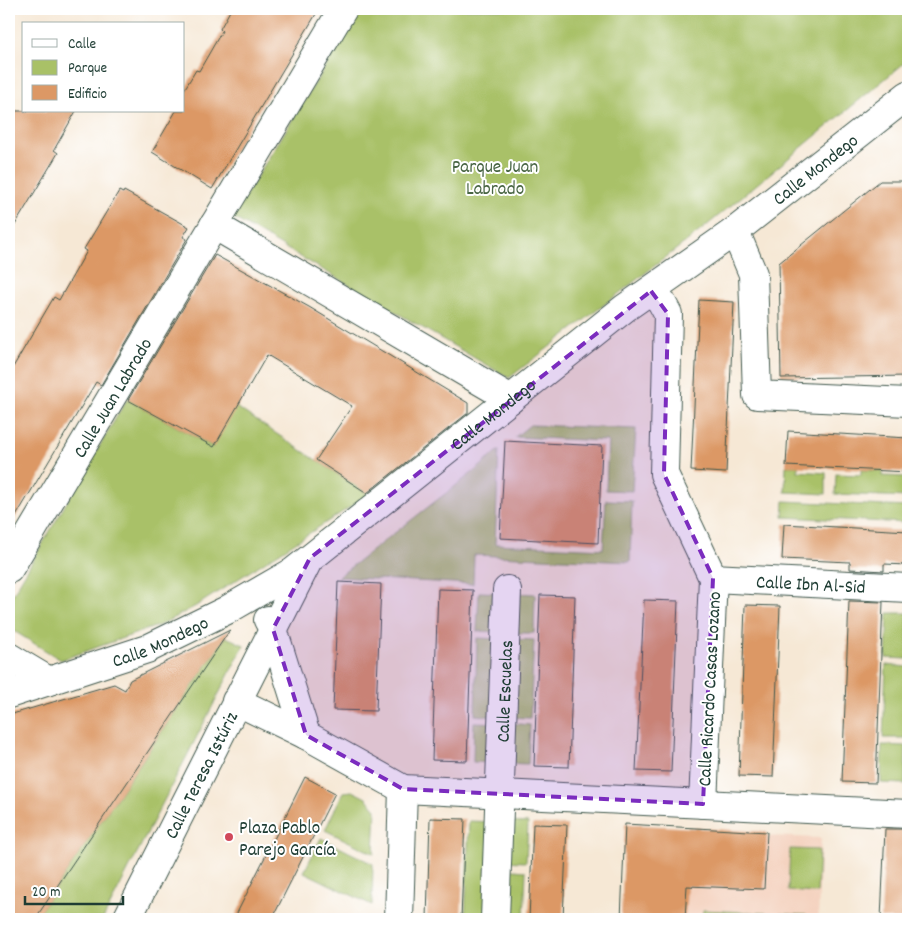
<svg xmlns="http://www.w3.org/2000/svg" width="917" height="928" viewBox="0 0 917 928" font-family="Dekko,sans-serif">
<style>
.built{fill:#f4d3c0}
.green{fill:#a9c167;stroke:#647f4e}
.building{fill:#dc9865}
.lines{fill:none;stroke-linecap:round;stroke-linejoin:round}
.minor-casing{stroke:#3f574c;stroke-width:30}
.minor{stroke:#fff;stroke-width:28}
.marked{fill:#7b2cbf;fill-opacity:0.2;stroke:#7b2cbf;stroke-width:4;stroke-dasharray:10 6;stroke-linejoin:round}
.poi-dot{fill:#d1495b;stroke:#fff;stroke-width:2}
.labels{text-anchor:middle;stroke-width:4;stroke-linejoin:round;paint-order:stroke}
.park-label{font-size:19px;fill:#486543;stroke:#fff}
.street-label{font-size:19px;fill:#1f3d34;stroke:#fff}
.poi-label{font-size:19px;fill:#1f3d34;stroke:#fff;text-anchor:start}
</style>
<rect width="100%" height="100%" fill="#fff"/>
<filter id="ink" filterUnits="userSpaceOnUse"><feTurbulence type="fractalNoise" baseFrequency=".02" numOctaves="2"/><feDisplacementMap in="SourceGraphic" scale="10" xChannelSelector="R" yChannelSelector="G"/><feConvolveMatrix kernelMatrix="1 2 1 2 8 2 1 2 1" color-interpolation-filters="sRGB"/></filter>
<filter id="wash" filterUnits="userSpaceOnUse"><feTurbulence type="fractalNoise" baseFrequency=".0096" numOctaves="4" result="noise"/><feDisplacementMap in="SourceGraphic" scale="20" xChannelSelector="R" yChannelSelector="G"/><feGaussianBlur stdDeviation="1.12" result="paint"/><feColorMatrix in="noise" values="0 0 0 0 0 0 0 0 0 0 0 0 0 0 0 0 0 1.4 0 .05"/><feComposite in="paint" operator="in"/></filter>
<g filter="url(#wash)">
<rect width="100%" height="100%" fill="#f6e8d5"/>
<!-- built -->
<path class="built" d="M625,824l142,8v4l54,2 -3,81h-197z"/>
<!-- green -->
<path class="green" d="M361,9h547v51l-208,171 -191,147 -277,-161z
M127,399l86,48 23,-40 133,88 -173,111 -36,19 -99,35 -52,-32v-27z
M530,425l106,4 -4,62 -26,-1 2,-49 -93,-4z
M499,450l-4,94 108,5 3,-49 26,1 -2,61 -156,-7 -1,29 -135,-7 139,-108z
M786,466h12v5l28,2v21l-41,-2z
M861,470l22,1v5l25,1v20l-73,-3 1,-20 25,1z
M784,501l124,6v16l-125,-6z
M479,592l23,1 -1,39 -24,-1z
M512,593l23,1 -1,39h-23z
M888,613h20v46l-22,-1z
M226,637l18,8 -141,274h-68z
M477,638l24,1 -3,78 -23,-2z
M510,639l24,1 -4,78 -23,-1z
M886,665l22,2 -2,71h-23z
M474,722l23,1 -1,40 -23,-1z
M507,723l23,2 -2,39 -23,-1z
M882,745l24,1 -1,38 -24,-1z
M352,791l14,7 10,11 -2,45 -49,-24 18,-38z
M469,821l25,1 -4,97h-25z
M503,822l25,1 -2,39 -25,-1z
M321,838l52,26 -1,41 -68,-33z
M790,849l29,1 -2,43 -29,-2z
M501,869l25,2 -2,48h-25z
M703,910l103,5v4h-104z"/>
<g id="blocks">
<!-- building -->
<path class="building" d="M231,9h88l-107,180 -60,-37 24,-41h8v-21l12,-20 3,1 23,-40 -2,-2z
M9,111h67l-22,39 4,3 -49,82z
M880,181h28v195l-127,2 -2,-115z
M119,191l4,2 1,-2 65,36 -6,10 4,2 -86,146 -5,-3 -87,146v-154l45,-77 5,3 28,-49 -3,-2z
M215,255l94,52 159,96v10l-101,80 -51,-33 36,-54 -85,-51 -53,92 -86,-47z
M699,300l35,2 -8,171 -35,-2z
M788,431l120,7v34l-122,-6z
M505,441l97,5 -4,97 -98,-5z
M784,524l124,7v34l-24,-1v7l-34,-2v-7l-68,-3z
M338,582l43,2 -5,127 -43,-1z
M438,589l35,1 -6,171 -35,-1z
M540,595l35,1 -6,171 -35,-1z
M644,600l34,1 -7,171 -35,-1z
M849,601l34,1 -7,181 -34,-1z
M745,605l35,1 -7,171 -34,-1z
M230,630l-195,289h-26v-204l105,-31 11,6 5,-10z
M305,777l30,16 -63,126h-38z
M430,818l35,1 -4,100h-34z
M533,824l34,1 -4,94h-34z
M625,824l142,8 -3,57 -77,-3 -2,33h-64z
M885,829h23v90h-27z"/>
</g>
</g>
<g filter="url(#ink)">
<use href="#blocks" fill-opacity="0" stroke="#3f574c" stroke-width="1"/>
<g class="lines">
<defs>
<g id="minor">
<path d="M214,225l297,174"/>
<path d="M735,231l18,43 4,121 151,7"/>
<path d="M651,291l10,10 7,13 -4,160 49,104 -10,226"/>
<path id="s1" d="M9,569l334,-560"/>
<path id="s2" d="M713,578l195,10"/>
<path d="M268,620l5,9 33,106"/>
<path d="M9,657l40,24"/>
<path id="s3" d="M9,694l138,-45 80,-39 66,-38 332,-264 110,-77 173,-136"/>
<path d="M236,701l70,34 97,54 505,25"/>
<path id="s4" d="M127,919l180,-356"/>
<path d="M399,919l4,-130"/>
<path id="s5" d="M495,919l12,-329"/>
</g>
</defs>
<!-- minor casing -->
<use href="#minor" class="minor-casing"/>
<!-- minor -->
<use href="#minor" class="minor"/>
</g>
</g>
<!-- marked area -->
<path class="marked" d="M651,291l17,23 -4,160 49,104 -10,226 -300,-15 -97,-54 -33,-106 37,-71z"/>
<!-- markers -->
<circle class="poi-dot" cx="229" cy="837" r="5"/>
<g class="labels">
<!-- park labels -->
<g class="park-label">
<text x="495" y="172">Parque Juan<tspan x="495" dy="22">Labrado</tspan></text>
</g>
<!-- street labels -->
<g class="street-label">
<text dy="7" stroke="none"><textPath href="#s3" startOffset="970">Calle Mondego</textPath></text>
<text dy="7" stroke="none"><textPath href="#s1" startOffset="200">Calle Juan Labrado</textPath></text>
<text dy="7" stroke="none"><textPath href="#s3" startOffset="565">Calle Mondego</textPath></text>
<text dy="7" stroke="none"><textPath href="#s2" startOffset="98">Calle Ibn Al-Sid</textPath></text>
<text dy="7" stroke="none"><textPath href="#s3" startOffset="160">Calle Mondego</textPath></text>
<text transform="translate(708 689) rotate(-87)" y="7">Calle Ricardo Casas Lozano</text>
<text dy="7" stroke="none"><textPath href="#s5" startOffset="228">Calle Escuelas</textPath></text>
<text dy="7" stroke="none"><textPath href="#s4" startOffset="162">Calle Teresa Istúriz</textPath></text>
</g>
<!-- poi labels -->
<g class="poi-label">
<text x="239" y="833">Plaza Pablo<tspan x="239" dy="22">Parejo García</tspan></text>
</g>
</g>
<!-- margin -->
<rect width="917" height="928" fill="none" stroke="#fff" stroke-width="30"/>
<!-- legend -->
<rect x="22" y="22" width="162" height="90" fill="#ffffff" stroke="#a5b1ae"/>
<rect x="32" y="39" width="25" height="8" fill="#ffffff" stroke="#a5b1ae"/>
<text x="68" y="48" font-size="15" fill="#1f3d34">Calle</text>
<rect x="32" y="60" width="25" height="15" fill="#a9c167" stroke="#a5b1ae"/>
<text x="68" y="72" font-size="15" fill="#1f3d34">Parque</text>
<rect x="32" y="85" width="25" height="15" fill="#dc9865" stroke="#a5b1ae"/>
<text x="68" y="98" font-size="15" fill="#1f3d34">Edificio</text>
<!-- scale -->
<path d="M25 896v8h98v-8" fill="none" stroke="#1f3d34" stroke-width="2.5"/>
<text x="32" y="896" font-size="15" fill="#1f3d34" stroke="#ffffff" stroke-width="4" paint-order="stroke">20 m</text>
</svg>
